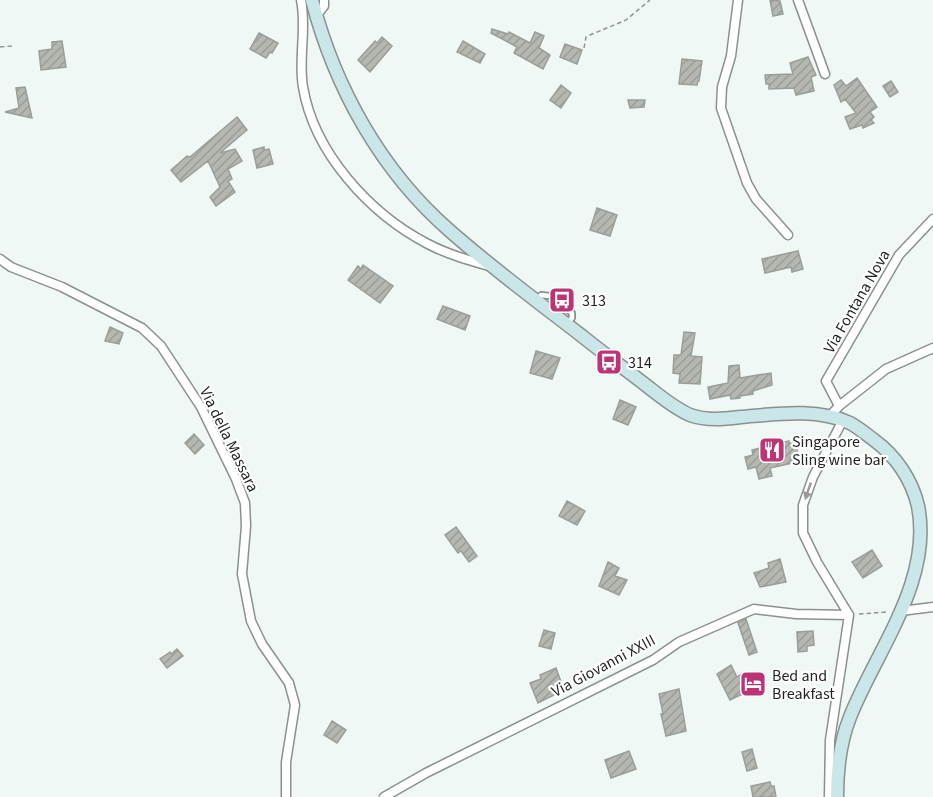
<svg xmlns="http://www.w3.org/2000/svg" width="933" height="797" viewBox="0 0 933 797" font-family="'Source Sans 3',sans-serif">
<style>
.building{fill:url(#building-hatch);stroke:#9a9e98;stroke-width:1.5}
.lines{fill:none;stroke-linecap:round;stroke-linejoin:round}
.service-casing{stroke:#8a918e;stroke-width:8}
.minor-casing{stroke:#8a918e;stroke-width:11}
.secondary-casing{stroke:#8a918e;stroke-width:15}
.path{stroke:#8e9492;stroke-width:1.5;stroke-dasharray:4.5 3;stroke-linecap:butt}
.service{stroke:#fff;stroke-width:4.5}
.minor{stroke:#fff;stroke-width:8}
.secondary{stroke:#c9e7e9;stroke-width:12}
.oneway{fill:#9a9c9b}
.labels{text-anchor:middle;stroke-width:4.5;stroke-linejoin:round;paint-order:stroke}
.poi-label{font-size:16px;fill:#1f2221;stroke:#fff;text-anchor:start}
.street-label{font-size:16px;fill:#1f2221;stroke:#fff}
</style>
<defs>
<pattern id="building-hatch" width="6" height="6" patternUnits="userSpaceOnUse" patternTransform="scale(1.5)"><rect width="6" height="6" fill="#b4b8b1"/><path d="M-1 1l2-2M0 6l6-6M5 7l2-2" fill="none" stroke="#9a9e98"/></pattern>
</defs>
<rect width="100%" height="100%" fill="#f0f8f5"/>
<!-- building -->
<path class="building" d="M770,0l10,1 3,13 -10,2z
M492,29l16,5 1,-2 21,11 5,-11 9,4 -5,12 11,7 -7,14 -29,-16 3,-6 -26,-14z
M259,33l19,10 -6,10 -2,-1 -4,6 -16,-9z
M382,37l10,9 -22,26 -12,-12 17,-19 2,2z
M62,41l4,26 -25,3 -2,-19 13,-2v-7z
M463,41l22,13 -5,9 -23,-11z
M565,44l17,6 -5,14 -17,-7z
M808,57l8,18 -5,2 3,14 -18,4 -2,-7 -25,1v-5h-3l-1,-9 28,-1 -3,-11z
M682,59l20,2 -3,20h-1l-1,4 -18,-1z
M857,78l20,29 -7,5 4,5 -3,3 3,3 -11,5 -1,-3 -12,4 -5,-12 11,-4 -11,-14 -4,3 -7,-17 7,-5 5,6z
M891,81l7,11 -8,5 -7,-11z
M561,85l10,8 -10,15 -11,-8z
M25,87l7,31 -27,-6 14,-4 -3,-20z
M628,100h17l-1,7 -14,1z
M237,117l10,13 -27,23 15,-4 7,12 -14,8 4,10 -4,2 7,11 -19,14 -6,-9 10,-10 -12,-26 -27,21 -10,-12 16,-14 3,1z
M264,147v3l5,-1 4,15 -16,4 -4,-18z
M597,208l20,7 -7,21 -20,-6z
M798,251l5,18 -11,3 -1,-5 -26,6 -3,-14z
M363,265l30,21 -13,17 -32,-23 10,-14 3,3z
M443,306l27,10 -5,14 -28,-11z
M110,327l13,6 -4,11 -14,-3z
M684,332l11,1 -4,23 11,1 -2,27 -21,-1 1,-9 -7,-1 1,-18h7z
M536,351l24,7 -8,21 -22,-6z
M739,365l1,13 31,-5 1,12 -19,6v3l-13,2v2l-9,1 -1,-4 -20,4 -2,-12 20,-4 1,-17z
M620,400l16,7 -8,18 -15,-6z
M194,434l10,11 -9,9 -10,-11z
M789,441v3l6,-2 3,13 -7,2 2,6 -23,5 2,8 -13,3 -3,-12 -8,2 -3,-12 8,-2 -1,-5z
M567,501l18,10 -8,14 -18,-9z
M456,527l21,29 -8,6 -8,-11 -3,2 -13,-18z
M872,550l10,16 -19,12 -11,-16z
M780,559l6,23 -26,5 -6,-14 15,-5 -1,-5z
M608,562l11,6 -4,8 12,4 -8,15 -20,-9z
M746,619l11,33 -8,3 -11,-32z
M544,630l11,3 -4,16 -12,-3z
M813,631l1,14 -7,1v5l-9,1 -1,-20z
M177,649l6,7 -16,12 -7,-9 10,-7 1,2z
M731,665l6,12 5,-3 7,17 -19,9 -13,-26z
M556,668l8,22 -26,13 -8,-20 11,-4 -1,-4z
M679,689l7,42 -20,5 -5,-22h2l-4,-20z
M332,721l14,9 -9,13 -13,-8z
M752,749l5,19 -10,3 -5,-19z
M629,751l7,18 -25,9 -6,-18z
M770,782l1,4h3l2,11h-23l-2,-11z"/>
<g class="lines">
<defs>
<path id="service" d="M537,300l4,-5 9,1 22,17v5l-5,6"/>
<path id="minor" d="M301,0c6,29 -3,58 2,87 11,66 67,127 125,157 19,10 40,16 61,22
M738,0l-7,56 -9,31 -1,21 26,75 9,16 32,36
M798,0l27,74
M316,16l8,-10v-6
M0,259l11,8 51,20 80,41 19,18 40,61 35,72 9,24 1,23 -4,48 9,47 11,23 27,39 6,22 -9,57v35
M839,406l47,-37 47,-21
M830,416l9,-10 -13,-25 73,-126 34,-36
M901,611l32,-4
M384,797l42,-24 227,-113 26,-18 75,-33 42,5 53,1
M829,797l1,-57 19,-125 -32,-53 -14,-29v-28l10,-28 30,-57"/>
<path id="secondary" d="M312,0c23,88 69,171 138,231 42,37 88,71 132,105 21,17 43,33 65,50 13,10 27,22 43,29 17,6 34,4 51,2 36,-3 76,-9 109,6 9,5 16,11 24,17 22,16 38,40 44,66 15,75 -42,145 -68,211 -10,25 -13,53 -13,80"/>
</defs>
<!-- service casing -->
<use href="#service" class="service-casing"/>
<!-- minor casing -->
<use href="#minor" class="minor-casing"/>
<!-- secondary casing -->
<use href="#secondary" class="secondary-casing"/>
<!-- path -->
<path class="path" d="M0,47l12,-1
M584,48l2,-11 4,-2 36,-15 24,-20
M859,614l28,-2"/>
<!-- service -->
<use href="#service" class="service"/>
<!-- minor -->
<use href="#minor" class="minor"/>
<!-- secondary -->
<use href="#secondary" class="secondary"/>
</g>
<!-- one-way arrows -->
<defs><path id="oneway-solid" d="M-6-.8H1V-3.2L6.5 0L1 3.2V.8H-6Z" transform="scale(1.5)"/></defs>
<use class="oneway" href="#oneway-solid" transform="translate(808 491) rotate(109)"/>
<!-- icons -->
<defs>
<symbol id="bus-square" viewBox="-11 -11 22 22"><rect x="-9" y="-9" width="18" height="18" rx="4" fill="#bb3475" stroke="#fff"/><path d="M-5-6H5V4H4V6H2V4H-2V6H-4V4H-5ZM-3.5-4V0h7V-4ZM-3.5 1.2v1.5H-2V1.2ZM2 1.2v1.5H3.5V1.2Z" fill="#fff"/></symbol>
<symbol id="restaurant-square" viewBox="-11 -11 22 22"><rect x="-9" y="-9" width="18" height="18" rx="4" fill="#bb3475" stroke="#fff"/><path d="M-5-6h1v4h1v-4h1v4h1v-4h1v5L-1.5 .5V6h-2V.5L-5-1ZM5-6V6H3V1.5H1.5Q1.5-4 5-6Z" fill="#fff"/></symbol>
<symbol id="hotel-square" viewBox="-11 -11 22 22"><rect x="-9" y="-9" width="18" height="18" rx="4" fill="#bb3475" stroke="#fff"/><path d="M-6-4.5h1.5V1H6V5H4.5V3h-9V5H-6ZM-4 0a1.8 1.8 0 1 1 3.6 0ZM.5 0V-2.5h3Q6-2.5 6 0Z" fill="#fff"/></symbol>
</defs>
<g fill-rule="evenodd">
<use href="#bus-square" x="547" y="285" width="30" height="30"/>
<use href="#bus-square" x="594" y="347" width="30" height="30"/>
<use href="#restaurant-square" x="757" y="435" width="30" height="30"/>
<use href="#hotel-square" x="738" y="669" width="30" height="30"/>
</g>
<g class="labels">
<!-- poi labels -->
<g class="poi-label">
<text x="582" y="306">313</text>
<text x="628" y="368">314</text>
<text x="792" y="447">Singapore<tspan x="792" dy="18">Sling wine bar</tspan></text>
<text x="772" y="681">Bed and<tspan x="772" dy="18">Breakfast</tspan></text>
</g>
<!-- street labels -->
<g class="street-label">
<text transform="translate(856 301) rotate(-60)" y="6">Via Fontana Nova</text>
<text transform="translate(230 439) rotate(64)" y="6">Via della Massara</text>
<text transform="translate(603 665) rotate(-28)" y="6">Via Giovanni XXIII</text>
</g>
</g>
</svg>
